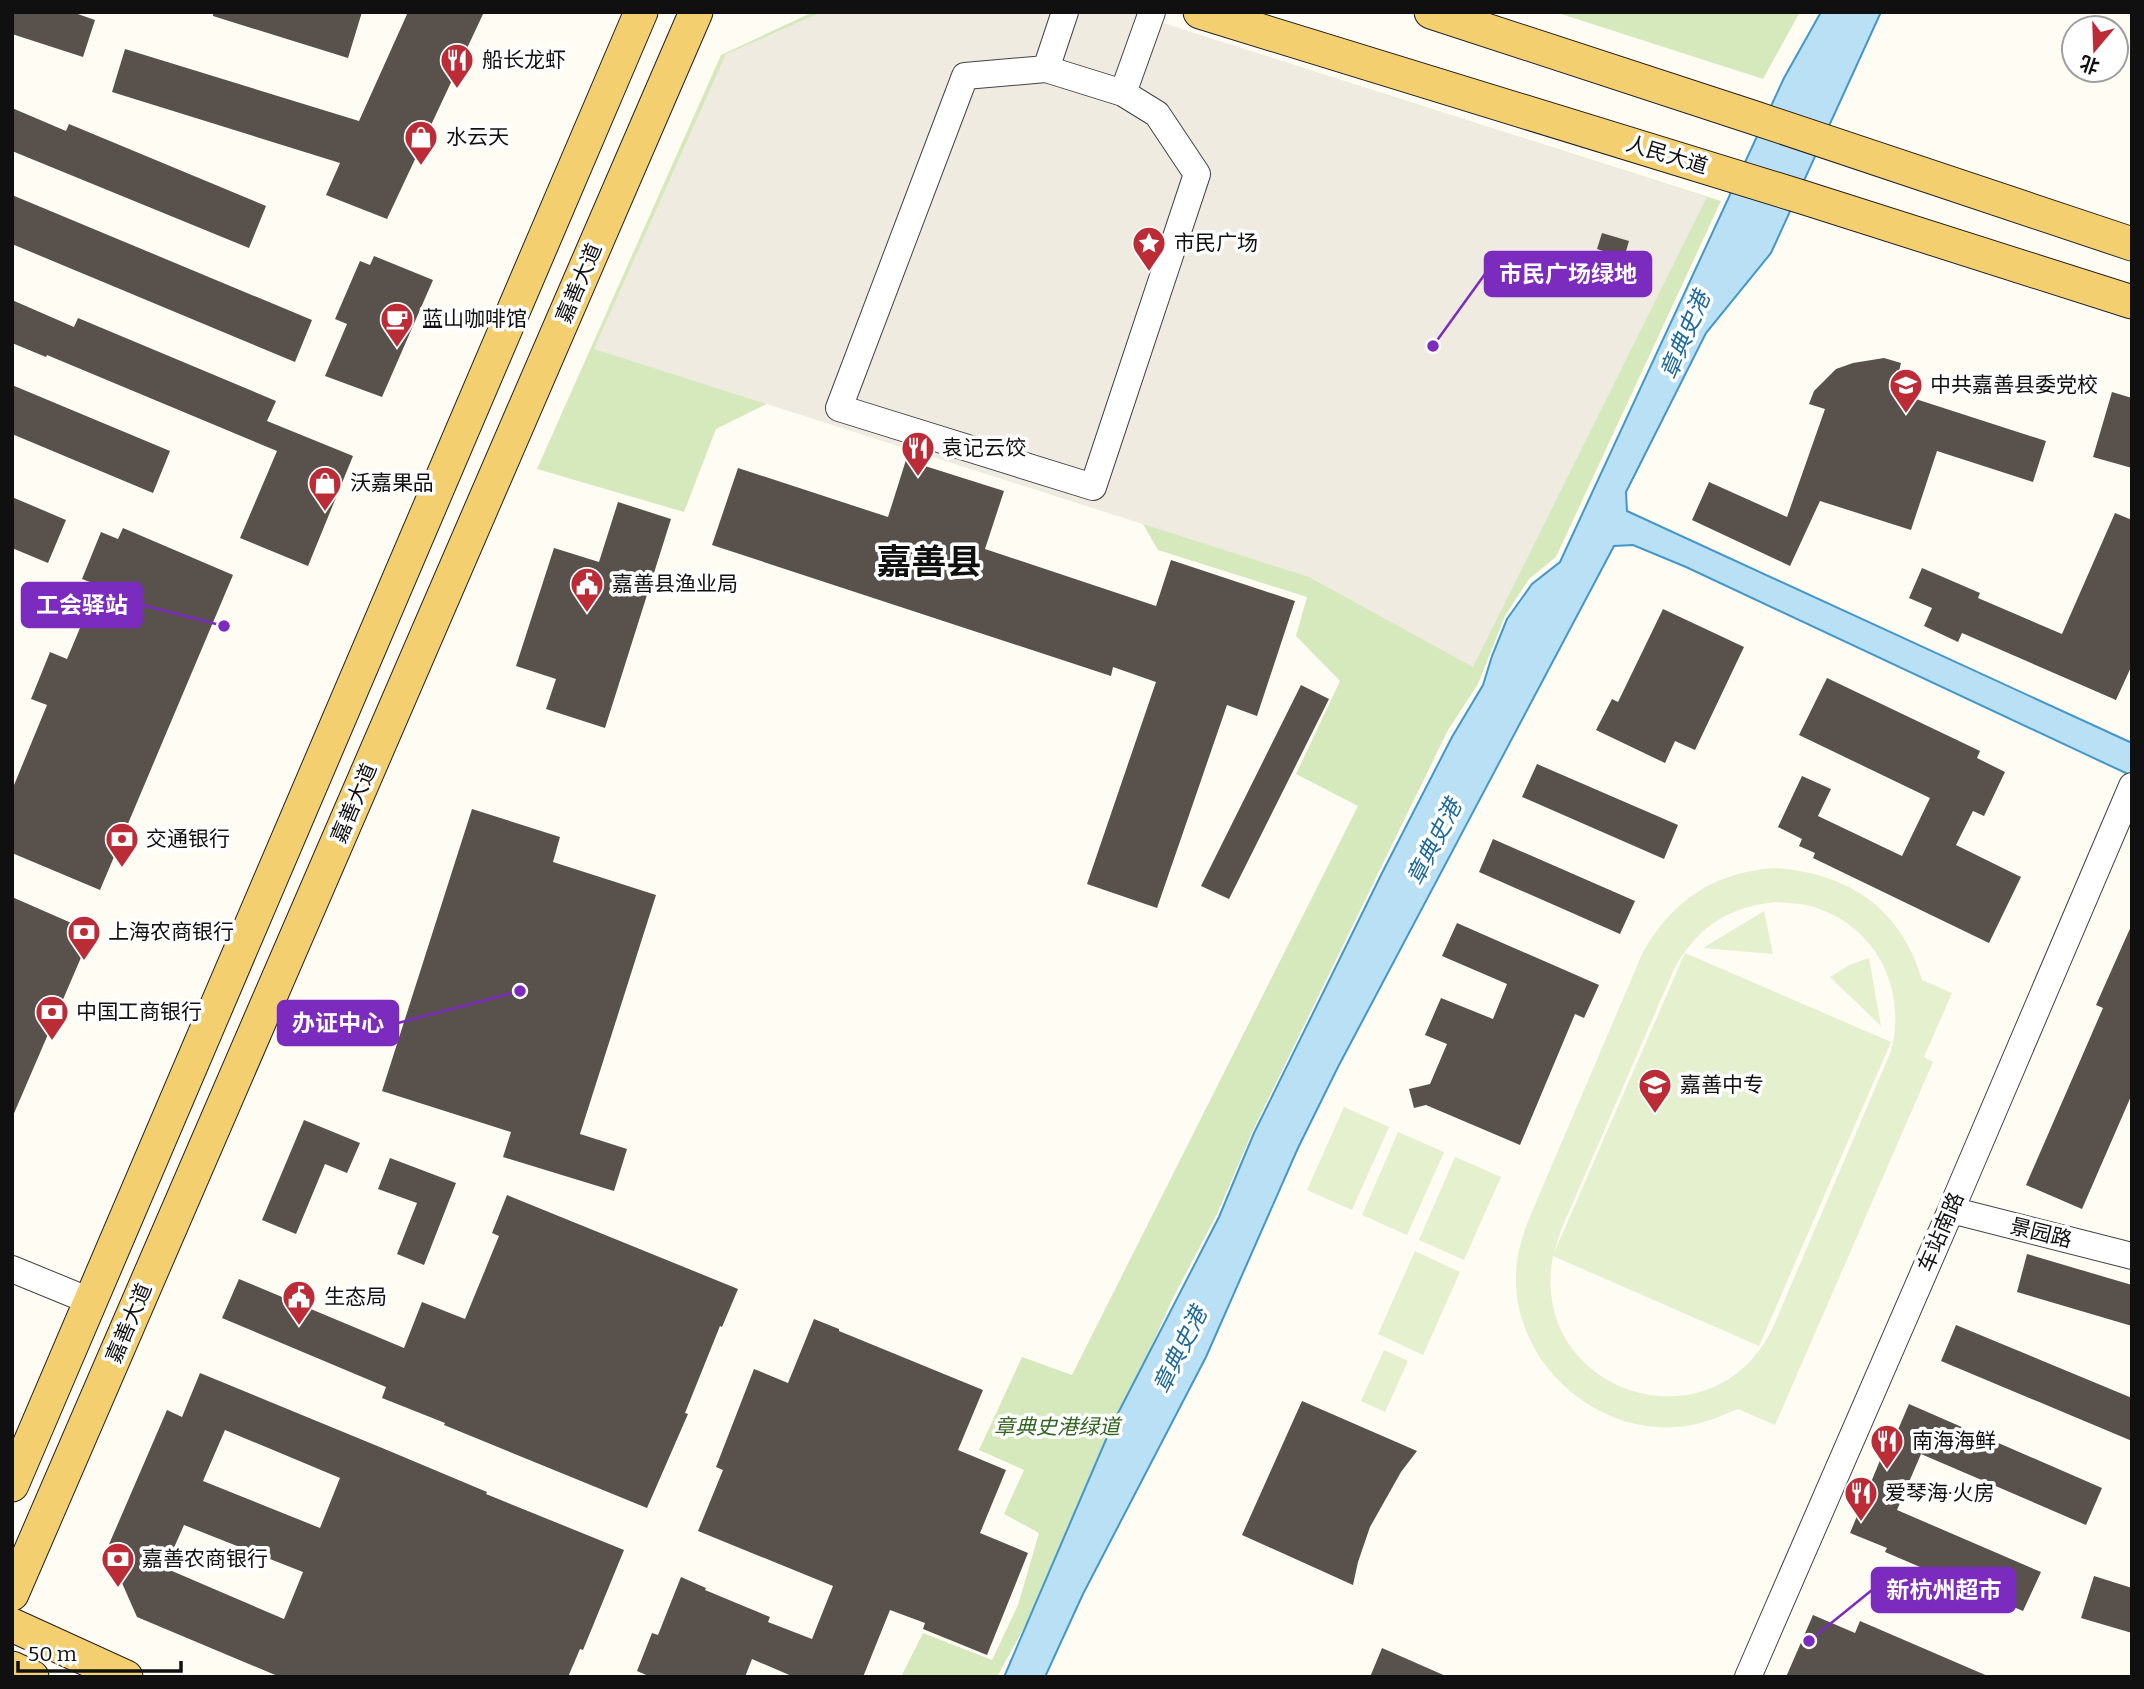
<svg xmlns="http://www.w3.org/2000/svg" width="2144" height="1689" viewBox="0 0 2144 1689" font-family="Bitter,'Noto Sans SC',serif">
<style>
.green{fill:#d5e9bd}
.pitch{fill:#e5f0cf;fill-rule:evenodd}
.plaza{fill:#f0ebe1}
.water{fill:#b9e0f4;stroke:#4397c9;stroke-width:2}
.building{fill:#58514c;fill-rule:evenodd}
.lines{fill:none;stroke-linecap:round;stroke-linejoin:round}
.minor-casing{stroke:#434343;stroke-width:28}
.major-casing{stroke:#212121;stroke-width:35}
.minor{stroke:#fff;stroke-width:26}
.major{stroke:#f3cf6f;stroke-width:33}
.labels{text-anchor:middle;stroke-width:7;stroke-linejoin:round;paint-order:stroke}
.poi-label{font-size:21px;fill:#101010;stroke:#fff;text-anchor:start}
.street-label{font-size:21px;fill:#101010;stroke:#fff}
.park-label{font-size:21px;font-style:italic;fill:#326621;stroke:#fff}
.water-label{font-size:23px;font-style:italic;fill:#1c699e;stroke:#fff}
.town-label{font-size:35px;font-weight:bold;fill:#101010;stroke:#fff}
.leader{fill:none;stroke:#7b2cbf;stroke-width:2.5}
.callout-dot{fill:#7b2cbf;stroke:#fff;stroke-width:2.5}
.callout{fill:#7b2cbf;stroke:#7b2cbf;stroke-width:2.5}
.callout-label{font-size:23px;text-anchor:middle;font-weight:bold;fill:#fff}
</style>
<rect width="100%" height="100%" fill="#fffcf3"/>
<!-- green -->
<path class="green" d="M813,12h202l-234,385 -65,32 -32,83 -147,-43 184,-414z
M1555,12h245l-37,67z
M1193,33l528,168 -165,356 -27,22 -24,37 -27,68 -30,46 -194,398 -37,86 -45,86 -134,302 -41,75h-96l22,-44 69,27 26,-55 21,-72 -35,-19 20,-44 -45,-20 43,-93 50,18 286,-569 -62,-32 44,-93 -44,-45 11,-39 -149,-47 -25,-43z"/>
<!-- pitch -->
<path class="pitch" d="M1773,868c73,4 128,39 149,112l30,13 -28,64 9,5 -158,363 -37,-16c-15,6 -30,13 -46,16 -89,17 -178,-58 -176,-149 0,-21 7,-42 15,-62l112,-262c30,-52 70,-79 130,-84zM1776,902c13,1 26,1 38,5 63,20 93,82 77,144l-117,274c-58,129 -247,69 -221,-69l206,90 132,-304 -206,-89 -131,300 7,-23 114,-263c24,-41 53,-60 101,-65z
M1764,911l9,43 -70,-6z
M1869,958l12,68 -51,-49 19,-12z
M1344,1107l45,20 -37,83 -45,-20z
M1398,1132l46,20 -37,83 -45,-20z
M1455,1157l46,20 -37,83 -45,-20z
M1415,1251l45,21 -37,83 -45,-21z
M1384,1350l24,11 -23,51 -24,-11z"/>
<!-- plaza -->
<path class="plaza" d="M822,12h307l578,185 -234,470 -164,-90 -715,-228 132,-295z"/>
<!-- water -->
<path class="water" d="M1821,12h60l-110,241 -65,80 -80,159 1,19 505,232v33l-446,-209 -53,-22 -19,1 -276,521 -40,81 -92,209 -123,237 -38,83h-41l110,-256 105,-204 35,-84 128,-260 70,-136 31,-52 9,-29 15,-37 25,-35 28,-22 224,-484z"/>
<!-- building -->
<path class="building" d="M12,12h60l23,8 -12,37 -71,-23z
M213,12h149l-14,46 -135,-42z
M408,12h76l-97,207 -61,-24 14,-32 -228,-71 13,-43 234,72z
M12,108l54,23 3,-7 197,82 -17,42 -237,-97z
M12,195l300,125 -17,42 -283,-118z
M1602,233l27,8 -5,17 -27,-9z
M374,256l59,24 -51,117 -57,-21 22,-52 -12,-5 25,-58 10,4z
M12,300l62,27 4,-9 198,83 -9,20 86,35 -45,110 -68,-28 37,-87 -230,-96 -1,2 -34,-14z
M1884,358l17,5 -7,29 152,49 -13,41 -96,-31 -26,79 -91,-29 -30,65 -98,-46 17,-38 78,35 38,-108 -16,-5 5,-13 22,-22 17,-6z
M12,385l158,66 -17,42 -141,-59z
M2112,392l20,6v70l-39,-11z
M906,460l98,31 -19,58 171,57 15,-46 124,41 -38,115 -30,-11 -70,203 -70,-24 69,-202 -43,-15 -2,9 -399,-131 26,-77 150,49z
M12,497l54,23 -18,43 -36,-15z
M618,502l53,17 -66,209 -59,-19 10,-30 -40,-13 38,-118 45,14z
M2115,513l17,7v145l-16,35 -154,-67 -4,9 -34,-16 8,-18 -23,-10 13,-30 58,25 -2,5 84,36z
M123,528l110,47 -133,315 -88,-37v-63l35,-85 -16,-6 19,-47 17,7 31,-74 -16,-6 19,-47 17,7z
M1663,609l81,38 -49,103 -20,-9 -10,22 -69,-33 16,-31 6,3z
M1827,678l153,73 -3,7 28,14 -21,44 -11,-5 -17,34 65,32 -32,66 -176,-85 2,-5 -16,-7 3,-7 -24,-12 24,-51 29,13 -13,27 84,40 28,-58 -131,-63z
M1301,685l28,14 -100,200 -28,-13z
M1537,764l141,61 -14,34 -142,-62z
M472,809l88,28 -7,25 103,33 -76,239 47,15 -13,42 -111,-34 8,-25 -129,-41z
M1493,839l142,62 -15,33 -141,-62z
M12,897l80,35 -80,186z
M1457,923l142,62 -15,33 -9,-4 -55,131 -94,-40 -12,3 -5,-19 21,-5 17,-40 -22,-9 16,-37 52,21 14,-35 -65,-28z
M2132,924v170l-50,115 -56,-24 77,-177 -7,-3z
M304,1120l56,23 -13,30 -22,-9 -29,70 -34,-14z
M390,1158l66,25 -32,82 -27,-11 20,-51 -39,-14z
M507,1195l231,94 -16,38 -2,-1 -35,87 3,1 -41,94 -203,-83 1,-2 -63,-25 4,-11 -164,-69 17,-39 165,69 18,-46 43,17 34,-83 -7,-3z
M2027,1254l105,31v41l-115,-34z
M814,1319l25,10v2l144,59 -25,60 48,20 -26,63 48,20 -41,102 -64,-26 2,-6 -35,-13 -27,67h-69l-42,-18 -7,18h-94l-14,-6 15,-38 6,2 23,-58 25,11 -1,2 65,27 -2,5 44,17 21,-53 -135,-55 25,-61 -7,-3 38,-98 34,14z
M1956,1325l176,73v43l-191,-80z
M200,1373l187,77 100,42 -1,2 138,56 -41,100 -3,-1 -12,28h-288l-143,-60 -30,-68 60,-139 15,7zM225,1430l115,48 -20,50 -117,-47zM184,1525l119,47 -19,47 -119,-51z
M1302,1401l115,50 -16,21 -31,55 -12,35 -5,23 -111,-50z
M1909,1404l193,84 -16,37 -165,-71 -24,56 144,62 -18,39 -138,-59 2,-4 -37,-15 31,-75 4,2z
M2094,1576l38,12v45l-51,-15z
M1813,1615l42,18 5,-12 130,56h-204z
M1382,1648l66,29h-78z"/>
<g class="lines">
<defs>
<path id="minor" d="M1065,12l-19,57 -81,7 -126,332 254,79 104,-313 -40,-60 -34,-21 29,-81
M1046,69l77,24
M1951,1210l181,46
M12,1269l78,32
M1748,1677l203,-467 181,-424"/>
<path id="major" d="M1200,12l602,185 330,105
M1431,12l324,106 377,126
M12,1485l629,-1473
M12,1594l684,-1582
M12,1625l114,52
M12,1668l20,9"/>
</defs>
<!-- minor casing -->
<use href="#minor" class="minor-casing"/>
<!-- major casing -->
<use href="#major" class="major-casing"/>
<!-- minor -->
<use href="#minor" class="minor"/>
<!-- major -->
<use href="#major" class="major"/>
</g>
<!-- icons -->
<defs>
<symbol id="restaurant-pin" viewBox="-11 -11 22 30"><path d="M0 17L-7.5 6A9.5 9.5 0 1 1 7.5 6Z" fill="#bc2c37" stroke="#fff"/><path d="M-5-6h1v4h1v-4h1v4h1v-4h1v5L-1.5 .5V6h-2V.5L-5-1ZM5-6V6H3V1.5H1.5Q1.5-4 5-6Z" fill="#fff"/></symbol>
<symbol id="shop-pin" viewBox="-11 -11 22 30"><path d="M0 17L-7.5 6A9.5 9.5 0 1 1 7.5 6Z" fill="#bc2c37" stroke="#fff"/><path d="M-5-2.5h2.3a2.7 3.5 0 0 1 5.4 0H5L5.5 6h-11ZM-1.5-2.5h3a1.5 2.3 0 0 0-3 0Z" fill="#fff"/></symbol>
<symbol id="sight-pin" viewBox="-11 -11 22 30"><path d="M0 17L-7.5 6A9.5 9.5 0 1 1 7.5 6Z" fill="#bc2c37" stroke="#fff"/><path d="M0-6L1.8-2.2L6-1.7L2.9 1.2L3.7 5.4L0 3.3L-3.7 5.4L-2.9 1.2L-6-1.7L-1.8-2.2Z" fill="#fff"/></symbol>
<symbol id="cafe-pin" viewBox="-11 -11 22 30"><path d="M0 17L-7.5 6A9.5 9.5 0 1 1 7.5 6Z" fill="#bc2c37" stroke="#fff"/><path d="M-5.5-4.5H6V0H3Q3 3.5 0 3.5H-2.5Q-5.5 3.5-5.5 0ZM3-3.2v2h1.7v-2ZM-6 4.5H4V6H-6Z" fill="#fff"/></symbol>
<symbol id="school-pin" viewBox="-11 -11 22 30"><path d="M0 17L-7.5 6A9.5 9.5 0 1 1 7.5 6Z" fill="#bc2c37" stroke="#fff"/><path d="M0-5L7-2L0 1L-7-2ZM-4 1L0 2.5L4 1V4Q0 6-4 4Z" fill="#fff"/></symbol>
<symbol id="civic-pin" viewBox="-11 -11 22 30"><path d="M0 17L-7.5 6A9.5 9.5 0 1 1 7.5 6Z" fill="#bc2c37" stroke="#fff"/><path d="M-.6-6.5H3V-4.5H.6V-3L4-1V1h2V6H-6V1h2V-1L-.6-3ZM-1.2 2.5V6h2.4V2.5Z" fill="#fff"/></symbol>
<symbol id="bank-pin" viewBox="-11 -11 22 30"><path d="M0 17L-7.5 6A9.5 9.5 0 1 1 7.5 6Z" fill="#bc2c37" stroke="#fff"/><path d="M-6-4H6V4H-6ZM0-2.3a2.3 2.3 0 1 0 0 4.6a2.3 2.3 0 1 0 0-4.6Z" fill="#fff"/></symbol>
</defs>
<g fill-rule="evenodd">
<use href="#restaurant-pin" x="438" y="41" width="38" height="52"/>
<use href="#shop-pin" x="402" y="118" width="38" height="52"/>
<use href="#sight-pin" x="1130" y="224" width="38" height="52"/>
<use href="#cafe-pin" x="378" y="300" width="38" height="52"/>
<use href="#school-pin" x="1887" y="366" width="38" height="52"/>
<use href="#restaurant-pin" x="899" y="429" width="38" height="52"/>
<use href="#shop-pin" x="306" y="464" width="38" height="52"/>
<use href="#civic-pin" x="568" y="565" width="38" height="52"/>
<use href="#bank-pin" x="103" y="820" width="38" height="52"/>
<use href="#bank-pin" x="65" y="913" width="38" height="52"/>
<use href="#bank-pin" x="33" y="993" width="38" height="52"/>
<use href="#school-pin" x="1636" y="1066" width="38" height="52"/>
<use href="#civic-pin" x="280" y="1278" width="38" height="52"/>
<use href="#restaurant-pin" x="1868" y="1422" width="38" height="52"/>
<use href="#restaurant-pin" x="1842" y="1474" width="38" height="52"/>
<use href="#bank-pin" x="99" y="1540" width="38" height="52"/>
</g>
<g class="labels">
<!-- poi labels -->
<g class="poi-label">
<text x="482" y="67">船长龙虾</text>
<text x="446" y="144">水云天</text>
<text x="1174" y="250">市民广场</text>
<text x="422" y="326">蓝山咖啡馆</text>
<text x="1930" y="392">中共嘉善县委党校</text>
<text x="942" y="455">袁记云饺</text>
<text x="350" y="490">沃嘉果品</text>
<text x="612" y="591">嘉善县渔业局</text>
<text x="146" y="846">交通银行</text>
<text x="108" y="939">上海农商银行</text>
<text x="76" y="1019">中国工商银行</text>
<text x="1680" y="1092">嘉善中专</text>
<text x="324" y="1304">生态局</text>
<text x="1912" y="1448">南海海鲜</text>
<text x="1885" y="1500">爱琴海·火房</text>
<text x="142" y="1566">嘉善农商银行</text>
</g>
<!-- street labels -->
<g class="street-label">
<text transform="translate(1667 155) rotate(17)" y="7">人民大道</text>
<text transform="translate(579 283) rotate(-67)" y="7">嘉善大道</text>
<text transform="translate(354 803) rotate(-67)" y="7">嘉善大道</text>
<text transform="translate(1941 1232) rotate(-67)" y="7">车站南路</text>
<text transform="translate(2041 1233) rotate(14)" y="7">景园路</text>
<text transform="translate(129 1323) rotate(-67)" y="7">嘉善大道</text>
</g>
<!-- park labels -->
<g class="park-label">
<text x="1057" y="1434">章典史港绿道</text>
</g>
<!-- water labels -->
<g class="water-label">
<text transform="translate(1685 335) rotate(-67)" y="8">章典史港</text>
<text transform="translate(1434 842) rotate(-63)" y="8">章典史港</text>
<text transform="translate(1180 1350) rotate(-64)" y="8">章典史港</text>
</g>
<!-- town labels -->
<g class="town-label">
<text x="929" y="574">嘉善县</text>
</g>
</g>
<!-- callouts -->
<path class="leader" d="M1433 346L1485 274M224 626L142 605M520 991L398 1023M1809 1641L1872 1590"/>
<g class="callout-dot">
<circle cx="1433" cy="346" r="7"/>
<circle cx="224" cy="626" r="7"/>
<circle cx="520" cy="991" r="7"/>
<circle cx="1809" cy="1641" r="7"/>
</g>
<g class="callout">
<rect x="1485" y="252" width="166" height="44" rx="7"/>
<rect x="22" y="583" width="120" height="44" rx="7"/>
<rect x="278" y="1001" width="120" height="44" rx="7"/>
<rect x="1872" y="1568" width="143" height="44" rx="7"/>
</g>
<g class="callout-label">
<text x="1568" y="282">市民广场绿地</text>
<text x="82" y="613">工会驿站</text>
<text x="338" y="1031">办证中心</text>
<text x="1944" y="1598">新杭州超市</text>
</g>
<!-- border -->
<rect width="2144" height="1689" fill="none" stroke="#101010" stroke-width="28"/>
<!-- north arrow -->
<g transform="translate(2095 49) rotate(199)"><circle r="33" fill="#ffffff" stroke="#9f9f9f" stroke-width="2"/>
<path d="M0-5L12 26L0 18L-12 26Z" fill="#bc2c37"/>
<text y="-10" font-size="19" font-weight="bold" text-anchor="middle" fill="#101010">北</text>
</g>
<!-- scale -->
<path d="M18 1661v10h163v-10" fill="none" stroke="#101010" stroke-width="3.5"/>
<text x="28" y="1661" font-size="21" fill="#101010" stroke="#ffffff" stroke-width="5" paint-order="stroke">50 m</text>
</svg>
